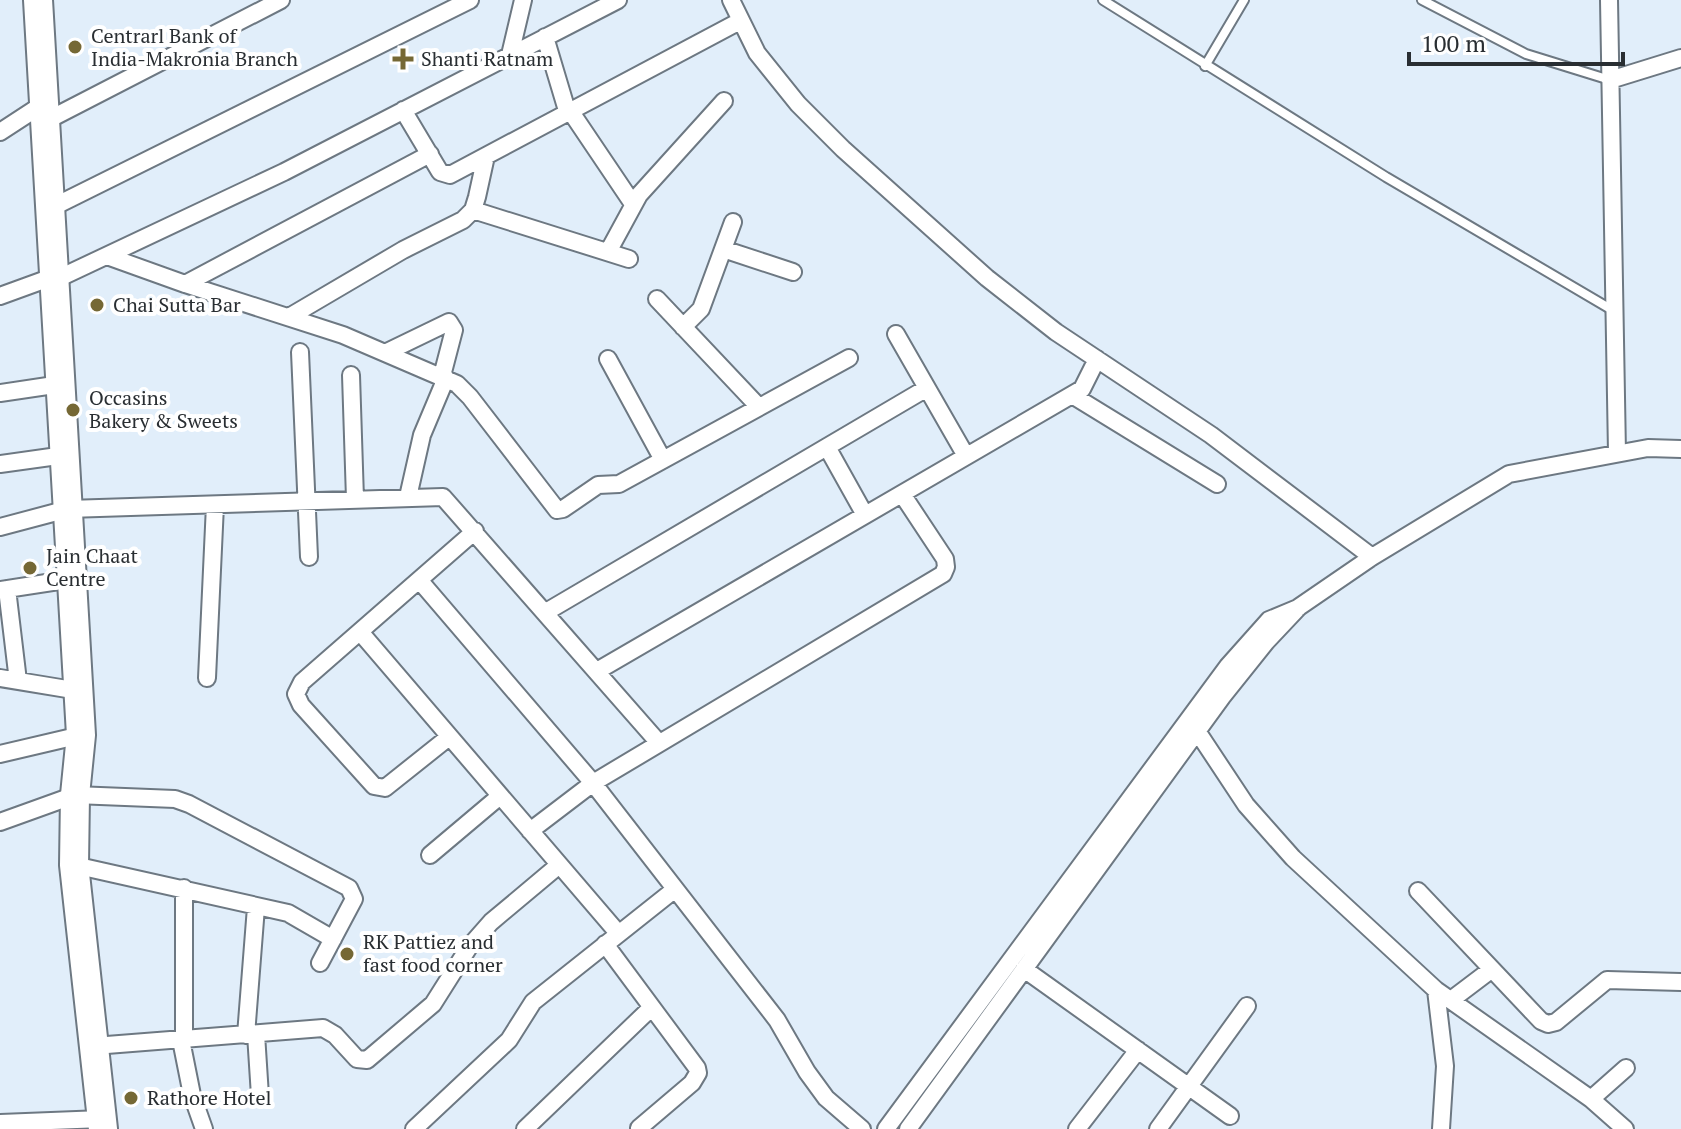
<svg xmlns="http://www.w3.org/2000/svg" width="1681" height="1129" viewBox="0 0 1681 1129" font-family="'PT Serif',serif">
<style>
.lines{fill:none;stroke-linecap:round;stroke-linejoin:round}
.lane-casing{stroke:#6d7882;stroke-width:12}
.street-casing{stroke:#6d7882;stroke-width:20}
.highway-casing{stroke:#6d7882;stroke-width:32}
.lane{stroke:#fff;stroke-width:8}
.street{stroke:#fff;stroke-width:16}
.highway{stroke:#fff;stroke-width:28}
.poi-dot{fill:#756835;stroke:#fff;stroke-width:3}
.labels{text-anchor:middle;stroke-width:8;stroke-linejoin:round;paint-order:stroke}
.poi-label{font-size:20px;fill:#292e32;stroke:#fff;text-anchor:start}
</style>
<rect width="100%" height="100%" fill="#e1eefa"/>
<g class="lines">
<defs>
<path id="lane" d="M1103,0l283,177 228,134
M1422,0l104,54 84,26
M1205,66l39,-66"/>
<path id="street" d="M731,0l26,53 41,51 45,45 144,129 69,54 155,103 161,122
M1609,0l8,453
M545,37l23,77
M510,55l13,-55
M1610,80l71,-22
M403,110l37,62 10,3 290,-154
M571,112l62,92
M44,122l237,-122
M0,132l43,-28
M51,208l419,-208
M473,210l156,49
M723,249l70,23
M608,252l31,-57 85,-94
M107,256l78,28 158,51 114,49 13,13 87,113 6,-1 35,-24 21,-1 230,-126
M55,280l229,-108 334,-172
M185,284l245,-130
M0,296l55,-20
M657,299l102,108
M289,317l114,-67 60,-30 10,-10 4,-13 9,-41
M683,327l18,-18 32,-87
M896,334l70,122
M300,352l9,205
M387,352l62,-30 5,8 -12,46
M608,359l55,101
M351,375l4,124
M0,393l61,-9
M1072,395l145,89
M827,447l38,68
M0,464l65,-9
M408,497l14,-62 24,-57
M0,527l68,-18 375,-12 216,246
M420,581l173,202 184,237 30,52 19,26 36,31
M7,589l11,92
M0,590l72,-11
M546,612l381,-224
M361,633l257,300
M597,671l485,-282 15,-30
M0,678l79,13
M207,678l8,-173
M1197,731l49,74 47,53 143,132 155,109 34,30
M449,737l-64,51 -11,-2 -73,-81 -5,-11 6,-12 173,-151
M0,754l81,-19
M0,822l75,-27 100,4 14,5 160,84 5,11 -34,64
M530,831l63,-48 350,-209 3,-7 -1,-8 -43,-65
M430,855l70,-59
M74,865l214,48 45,26
M1418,891l123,130 7,3 8,-2 51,-42 74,2
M605,944l92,124 1,5 -6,10 -53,45
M1024,969l206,147
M1436,990l9,76 -4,63
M1451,1000l41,-31
M256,1034l4,62
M246,1035l10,-128
M184,1039v-151
M181,1040l11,55 12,34
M94,1046l229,-18 12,7 22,24 10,1 66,-56 36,-57 22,-25 68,-57
M1591,1099l35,-31
M0,1123l102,-4
M414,1129l95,-89 24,-38 141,-112
M525,1129l126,-121
M886,1129l342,-463 41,-46 29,-12
M908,1129l314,-432 44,-55 33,-35 73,-50 137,-83 139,-26 33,1
M1077,1129l61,-79
M1158,1129l89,-123"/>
<path id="highway" d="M38,0l43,735 -6,60 -1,70 29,264"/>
</defs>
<!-- lane casing -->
<use href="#lane" class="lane-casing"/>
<!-- street casing -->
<use href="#street" class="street-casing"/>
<!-- highway casing -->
<use href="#highway" class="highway-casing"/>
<!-- lane -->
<use href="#lane" class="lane"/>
<!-- street -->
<use href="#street" class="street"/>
<!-- highway -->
<use href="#highway" class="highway"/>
</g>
<!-- markers -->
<g class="poi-dot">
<circle cx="75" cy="47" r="8"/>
<path d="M399 47h8v8h8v8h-8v8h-8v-8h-8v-8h8z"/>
<circle cx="97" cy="305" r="8"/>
<circle cx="73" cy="410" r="8"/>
<circle cx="30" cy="568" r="8"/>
<circle cx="347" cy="954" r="8"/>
<circle cx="131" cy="1098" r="8"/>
</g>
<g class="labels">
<!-- poi labels -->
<g class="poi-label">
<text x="91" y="43">Centrarl Bank of<tspan x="91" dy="23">India-Makronia Branch</tspan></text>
<text x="421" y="66">Shanti Ratnam</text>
<text x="113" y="312">Chai Sutta Bar</text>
<text x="89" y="405">Occasins<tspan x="89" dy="23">Bakery &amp; Sweets</tspan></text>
<text x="46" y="563">Jain Chaat<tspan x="46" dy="23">Centre</tspan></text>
<text x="363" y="949">RK Pattiez and<tspan x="363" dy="23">fast food corner</tspan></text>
<text x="147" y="1105">Rathore Hotel</text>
</g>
</g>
<!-- scale -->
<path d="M1409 52v12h214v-12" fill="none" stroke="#292e32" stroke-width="4"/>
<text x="1421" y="52" font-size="24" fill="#292e32" stroke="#ffffff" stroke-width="6" paint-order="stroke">100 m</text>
</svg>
